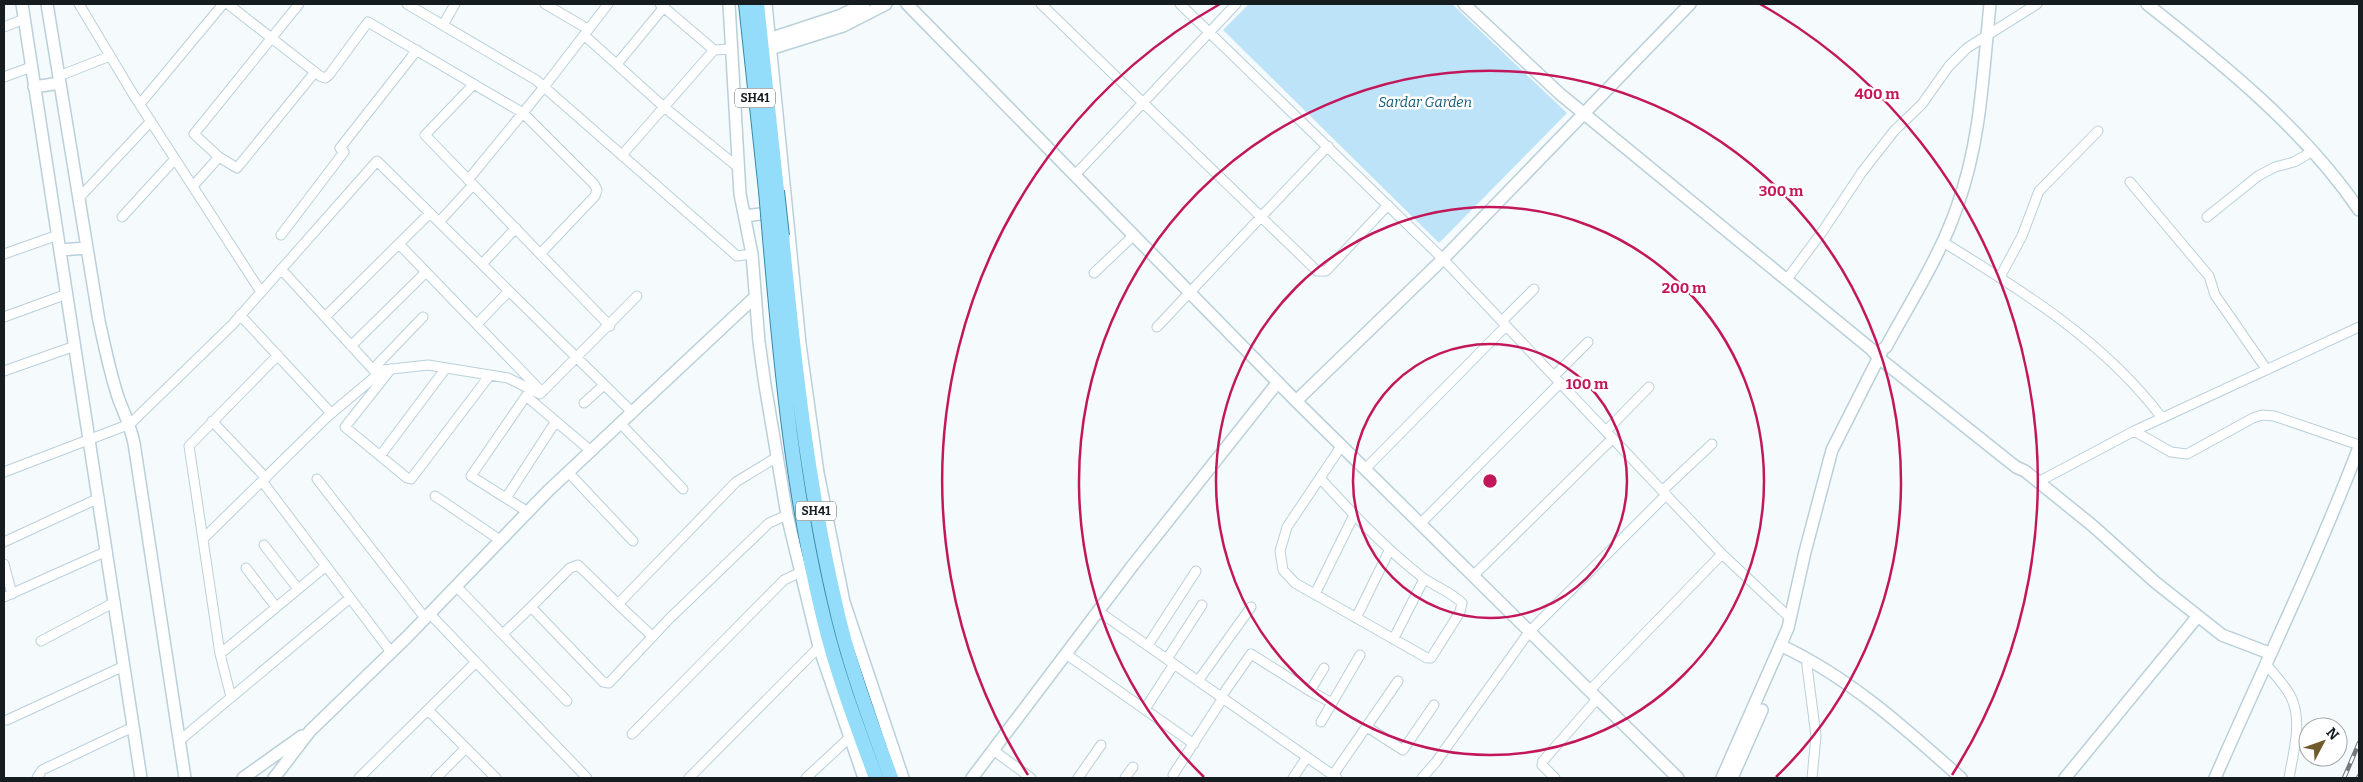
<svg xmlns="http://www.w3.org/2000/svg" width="2363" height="782" viewBox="0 0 2363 782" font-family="Bitter,serif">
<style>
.green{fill:#bce3f7}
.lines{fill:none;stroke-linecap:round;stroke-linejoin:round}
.street-casing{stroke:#b9d0db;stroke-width:11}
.secondary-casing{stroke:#b9d0db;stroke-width:14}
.primary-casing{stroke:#388aab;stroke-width:16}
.street{stroke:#fff;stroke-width:9}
.secondary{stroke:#fff;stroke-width:11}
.primary{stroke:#93dcfa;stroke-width:14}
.rail-casing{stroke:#737a7d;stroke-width:4.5}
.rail{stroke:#fff;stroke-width:2.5;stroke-dasharray:8;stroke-linecap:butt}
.primary-bridge-casing{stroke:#388aab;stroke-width:16;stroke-linecap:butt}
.primary-bridge{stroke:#93dcfa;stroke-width:14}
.ring{fill:none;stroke:#c2185b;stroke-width:2.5}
.labels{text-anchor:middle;stroke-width:5;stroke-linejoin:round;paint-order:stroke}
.shield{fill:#fff;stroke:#5b6164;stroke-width:1}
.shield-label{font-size:12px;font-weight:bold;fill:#151d21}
.park-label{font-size:14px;font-style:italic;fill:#135a75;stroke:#fff}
.centre{fill:#c2185b;stroke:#fff;stroke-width:2.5}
.ring-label{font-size:15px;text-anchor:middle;font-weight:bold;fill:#c2185b;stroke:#fff;stroke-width:5;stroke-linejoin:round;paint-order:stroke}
</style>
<rect width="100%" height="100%" fill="#f5fafc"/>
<!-- green -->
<path class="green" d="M1249,4h203l115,109 -128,130 -216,-213z"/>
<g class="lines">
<defs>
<path id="street" d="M79,4l54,90 128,198
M228,4l92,72 5,2 4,-3 39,-53 155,91 71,71 3,6 -2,6 -55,58
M407,4l129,76 201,176 15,-2
M545,4l43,25
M660,4l54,46 18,-1
M1041,4l276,267h9l62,-66
M1180,4l263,255 279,295 68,64
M443,25l12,-21
M4,27l20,-8
M584,35l80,72 75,61
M617,64l47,-57
M59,76l51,-20
M4,77l27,-10
M474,84l-49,51 185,191
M140,104l83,-100
M622,155l92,-105
M219,157l18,11 78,-96
M1075,175l161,-171
M468,180l76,-93 64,-83
M2130,182l79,94 6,19 52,75
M193,186l26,-29 -25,-23 105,-130
M79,198l72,-77
M122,217l53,-58
M2207,217l51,-41 17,-9 19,-5 19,-11
M439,222l34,-37
M281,235l63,-83 -4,-4 77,-98
M1943,242c80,49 162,100 219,176
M399,244l143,148
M4,254l54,-19
M482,264l34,-36
M281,269l97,106
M1094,273l40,-38
M2000,277l22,-41 17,-45 59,-60
M1787,279l35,-47 40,-60 32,-41 28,-27 27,-38 18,-18 70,-44
M240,315l91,98
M4,317l63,-23
M325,317l105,-104
M1502,321l32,-32
M477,324l32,-33
M1157,327l171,-181
M351,346l75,-74
M373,369l50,-52
M391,369l-46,58 62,51 4,1 79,-104
M4,371l71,-25
M1554,376l34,-34
M584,403l20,-18
M212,421l54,57
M621,424l62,65
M1606,431l43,-44
M2134,431l37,21 16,2 66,-36 9,-3 12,1 85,29
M380,456l66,-88
M777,457l-41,25 -118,122 -40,-39 -8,3 -39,39 72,75 6,1 60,-64 100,-96 18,-8
M1366,468l140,-142
M4,472l126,-48 102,-99 145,-164 256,252
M568,472l65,69
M1320,478c31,34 61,66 97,95 13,12 32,17 45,30l-2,9 -29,46h-4l-132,-75 -12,-13 -3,-19 7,-24 55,-82
M317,479l108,139
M262,481l129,171
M2038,482l96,-51 225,-104
M1662,491l50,-47
M435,496l65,44
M506,498l50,-77
M528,512l-57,-36 55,-80 65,55
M1420,524l140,-141
M203,539l124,-122 56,-47 45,-5 80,13 32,16 97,-98
M4,542l95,-44
M264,545l34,44
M4,564l8,30
M246,568l30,39
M1473,576l140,-138
M456,586l111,115
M1315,594l39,-79
M4,597l103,-46
M618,604l34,32
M1098,611l239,167
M429,613l158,165
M1356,618l33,-67
M503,634l28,-27
M1394,638l30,-59
M41,641l74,-39
M1148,645l48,-74
M220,654l-31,-208 89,-91
M1066,654l128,90
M1806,658l10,78 -4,42
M1167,659l35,-54
M2265,663c9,11 20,22 26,34 12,25 2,56 -2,81
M1198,681l53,-74
M1310,691l22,12
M1589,691l133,-137
M231,697l-11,-43 106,-88
M1221,697l30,-43 59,37 14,-23
M1145,709l29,-45
M428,710l68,68
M7,720l117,-54
M1321,722l39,-67
M1367,727l36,23 31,-45
M632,734l152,-154 17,-8
M179,741l171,-143
M993,750l38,28
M1173,775l50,-77
M1333,775l65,-94
M37,778l5,-8 91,-43
M359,778l117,-116
M436,778l30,-30
M689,778l130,-131
M806,778l43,-40
M1078,778l23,-33
M1125,778l8,-11
M1293,778l14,-21
M1422,778l14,-16 93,-130 137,-137
M1555,778l-13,-13 1,-4 54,-62"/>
<path id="secondary" d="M22,4l119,774
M47,4l52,317c6,26 11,53 20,79 6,15 12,28 15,43l51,335
M729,4l11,190 12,60 7,88 6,43 22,130 32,132 45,131
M766,4l34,340 18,129 26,129 59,176
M907,4l389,397 382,377
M1464,4l96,90 311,255 8,9 137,109 9,4 68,55 62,56 67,53 47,18
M2147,4c76,60 158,126 212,206
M769,39l70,-23 25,-12
M770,49l73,-23 43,-22
M34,87l26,-4
M745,216l30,-4
M60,250l27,-2
M1296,401l147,-142 247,-255
M1782,646c68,32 123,82 179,132
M243,778l59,-42
M274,778l36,-47 97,-94 141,-146 207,-194
M972,778l161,-213 145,-183
M1722,778l66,-150 17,-76 27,-102 51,-101 3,-2c25,-46 54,-91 71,-140 24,-66 26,-134 33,-203
M1732,778l30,-68
M2065,778l133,-162
M2215,778c48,-110 101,-218 144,-331"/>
<path id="primary" d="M746,4l20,187
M757,4l20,187
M782,236c12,123 25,245 53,366 13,60 35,118 56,176
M770,238c11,128 23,257 54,382 13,54 33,106 52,158"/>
</defs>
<!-- street casing -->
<use href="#street" class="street-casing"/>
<!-- secondary casing -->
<use href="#secondary" class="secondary-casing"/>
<!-- primary casing -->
<use href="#primary" class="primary-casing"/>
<!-- street -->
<use href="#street" class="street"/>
<!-- secondary -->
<use href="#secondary" class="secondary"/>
<!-- primary -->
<use href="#primary" class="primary"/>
<defs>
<path id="rail" d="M2344,778l15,-35
M2358,778l1,-2"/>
</defs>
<!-- rail casing -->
<use href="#rail" class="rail-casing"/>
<!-- rail -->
<use href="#rail" class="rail"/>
<defs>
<path id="primary-bridge" d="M766,191l4,47
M777,191l5,45"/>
</defs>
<!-- primary-bridge casing -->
<use href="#primary-bridge" class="primary-bridge-casing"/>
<!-- primary-bridge -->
<use href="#primary-bridge" class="primary-bridge"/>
</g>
<!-- distance rings -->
<g class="ring">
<circle cx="1490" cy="481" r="137"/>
<circle cx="1490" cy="481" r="274"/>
<path d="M1204 777A411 411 0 1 1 1776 777"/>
<path d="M1028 775A548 548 0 0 1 1220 4M1760 4A548 548 0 0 1 1952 775"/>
</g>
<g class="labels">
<!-- shield labels -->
<g class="shield">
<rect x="735" y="88.5" width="40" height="19" rx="4"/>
<rect x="796" y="501.5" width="40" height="19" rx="4"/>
</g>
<g class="shield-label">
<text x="755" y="102">SH41</text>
<text x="816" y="515">SH41</text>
</g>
<!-- park labels -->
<g class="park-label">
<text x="1425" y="107">Sardar Garden</text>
</g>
</g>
<circle cx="1490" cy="481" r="8" class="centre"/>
<g class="ring-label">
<text x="1877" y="99">400 m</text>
<text x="1781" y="196">300 m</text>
<text x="1684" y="293">200 m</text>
<text x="1587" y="389">100 m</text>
</g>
<!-- border -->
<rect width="2363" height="782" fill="none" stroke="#151d21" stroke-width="10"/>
<!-- north arrow -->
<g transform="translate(2323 742) rotate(49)"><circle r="24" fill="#ffffff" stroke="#a1a5a6"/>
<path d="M0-4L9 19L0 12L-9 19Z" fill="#715b2b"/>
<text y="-8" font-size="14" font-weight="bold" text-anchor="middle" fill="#151d21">N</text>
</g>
</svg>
